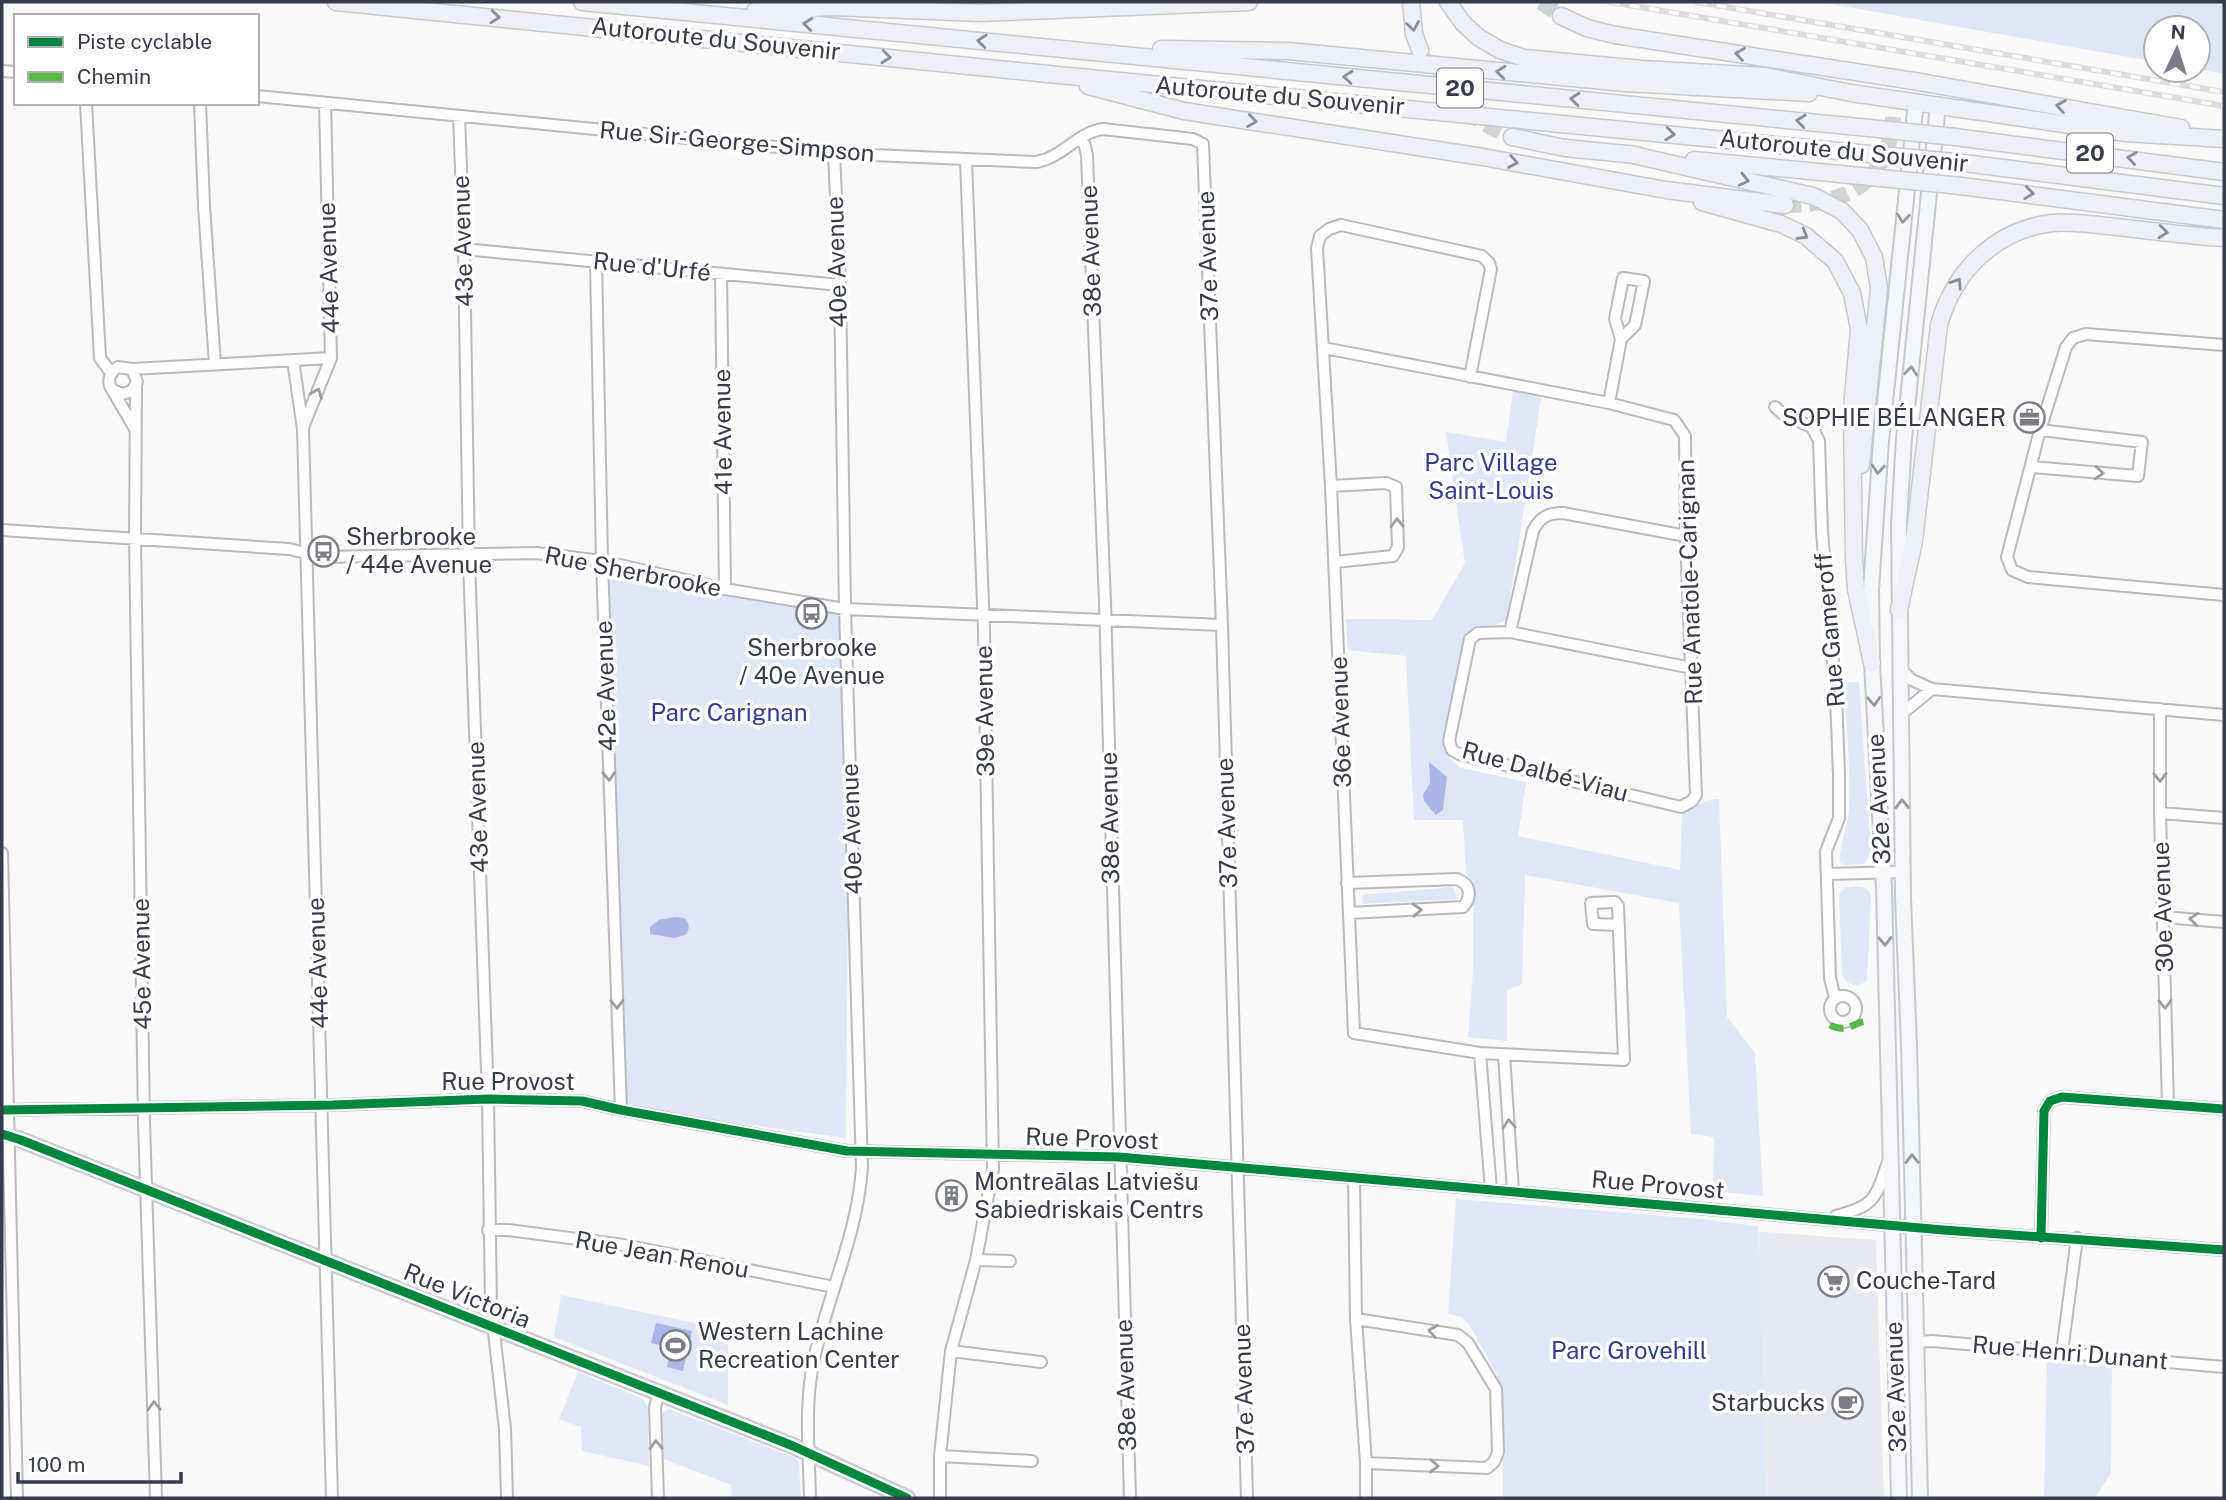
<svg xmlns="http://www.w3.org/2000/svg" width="2226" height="1500" viewBox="0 0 2226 1500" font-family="'Public Sans',sans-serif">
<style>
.built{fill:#e7e9ee}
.green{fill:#e0e5f7}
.water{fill:#abb5e6}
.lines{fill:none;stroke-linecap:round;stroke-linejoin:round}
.highway-tunnel{stroke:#d2d3d6;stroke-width:16;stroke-dasharray:16 8;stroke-linecap:butt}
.minor-casing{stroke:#b9bac0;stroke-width:14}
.major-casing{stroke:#c6c8ce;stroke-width:18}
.highway-casing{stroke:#c6c8ce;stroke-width:19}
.minor{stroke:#fefefe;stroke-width:10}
.major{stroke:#f5f6f8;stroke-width:14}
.highway{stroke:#eef0f5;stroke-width:16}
.rail-casing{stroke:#dbdcdd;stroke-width:6}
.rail{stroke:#fff;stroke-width:3.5;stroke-dasharray:10;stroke-linecap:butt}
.highway-bridge-casing{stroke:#c6c8ce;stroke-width:19;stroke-linecap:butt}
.highway-bridge{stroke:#eef0f5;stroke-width:16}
.quiet{stroke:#58b947;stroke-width:7;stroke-dasharray:14 7;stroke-linecap:butt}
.cycleway-casing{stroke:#fff;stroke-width:13}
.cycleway{stroke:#00873e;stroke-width:9}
.oneway{stroke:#8a8c96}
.oneway2{stroke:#9698a0}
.oneway3{stroke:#9b9ca4}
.labels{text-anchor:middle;stroke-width:7;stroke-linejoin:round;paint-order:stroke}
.shield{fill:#fff;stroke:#747680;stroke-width:2}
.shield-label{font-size:23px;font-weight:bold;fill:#383b49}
.street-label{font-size:24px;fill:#383b49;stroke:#fff}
.poi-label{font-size:24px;fill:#383b49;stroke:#fff;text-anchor:start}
.park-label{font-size:24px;fill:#343c8e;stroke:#fff}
</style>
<rect width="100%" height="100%" fill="#f9f9f9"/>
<!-- built -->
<path class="built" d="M1752,1231l124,9 8,258h-120z"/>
<!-- green -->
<path class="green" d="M1820,2h404v72l-26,-5v-41h-42v34z
M1513,391l28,7 -34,221 -11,6 -23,3 -10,12 -21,102 7,16 12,10 65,14 -8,54 162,34 2,-58c16,-4 20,-13 37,-13l8,218 28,36 8,143 -50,-5 1,-54 -23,-3 -12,-231 -154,-28 -3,109 -15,6v51l-39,-4 5,-66v-63l-2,-27 -5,-7 -3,-54h-49l-8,-164 -58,-6 -2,-31 86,1 33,-57 -19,-131 60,10z
M602,563l248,50 -4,525 -224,-30z
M1844,682h15l12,171 -7,11 -17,1 -7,-2c-1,-20 8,-35 9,-54 2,-42 -3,-85 -5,-127z
M1453,887l5,12 -95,5 -1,-9z
M1846,887c10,0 20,-3 25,8l-4,86c-11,7 -20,5 -25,-7l-3,-80z
M1456,1199l244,20 58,7 8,272h-263l-1,-108 -5,-15 -28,-51 -8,-7 -13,-3z
M561,1295l167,35v75l-174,-68z
M2047,1355l65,6 -1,112 -16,25h-51z
M578,1372l66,27 2,7 2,1 1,59 -67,-15 -1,-24 -22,-8z
M669,1409l127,49 3,4 2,36h-69l-1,-13 -67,-26 -2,-45z"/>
<!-- water -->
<path class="water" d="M1429,762l18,15 -4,33 -7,5 -12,-14 -1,-6 7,-12z
M675,917l9,1c6,5 6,12 1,17l-11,3 -24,-4v-7l9,-7z
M656,1323l36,8 -9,40 -16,-4 4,-19 -20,-5z"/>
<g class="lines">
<!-- highway-tunnel -->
<path class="highway-tunnel" d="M1541,2l20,14
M1422,55c17,39 51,66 90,82
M1785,205c62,0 104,-23 108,-88"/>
<defs>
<path id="minor" d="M2,71l14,1
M257,96l592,58 187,8c26,-4 42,-30 67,-33l90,10 10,5 19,481 25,873
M86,103l14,255 11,15
M200,103l4,103 11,158
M459,116l5,133 5,312 19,538 3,207 14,123 2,69
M1081,139l4,7 2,10 18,446 25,896
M464,249l376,36
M596,262l6,299 19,549
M721,274l4,315
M2224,345l-138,-11 -13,4 -7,9 -26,83 -33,127 5,13 16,7 196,18
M1324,348l285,55 65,17 11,16 1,100 10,259 -4,6 -11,6 -222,-53 -7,-4 -3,-9 21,-102 8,-6 32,-1 182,36
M293,360l10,69 29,1069
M132,369l199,-11
M1470,377l21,-108 -2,-6 -7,-7 -141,-31 -12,4 -9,7 -3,12 14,238 23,547 126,20 144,7 -6,-154 -3,-4 -24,1 2,21 26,1
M136,387l-1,153 9,582 12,376
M113,390l9,4 10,-3 5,-9 -5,-13 -14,-2c-8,5 -10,11 -8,19l25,43
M1609,403l12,-64 14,-14 9,-44 -21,-3 -8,41 6,20
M1775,407l8,7 29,13 7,14 3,91 14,165 3,77v44l-13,33 4,127 5,20
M303,427l28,-69 -6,-255
M2031,467l107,9 4,-34 -102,-12
M1331,486l55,-3 10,4 2,60 -5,9 -58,6
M2,530l287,19 34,8 213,-4 66,8 123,28 120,20 377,16
M1510,632l23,-101c7,-14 15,-18 30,-18l123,23
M1900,669l12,11 20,9 292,26
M2160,709v104l8,291
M1900,715l32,-26
M2160,813l64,5
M2,853l15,645
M1827,874l76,-2
M1347,883l110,-4c14,5 15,18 6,28l-114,6
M2163,917l61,5
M1830 1009a13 13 0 1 1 26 0a13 13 0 1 1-26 0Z
M1480,1053l11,137
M1504,1055l9,137
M2,1110l331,-5 155,-6 94,2 39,9 226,41 272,6 824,73 281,20
M1354,1178l2,141 10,144v35
M1836,1216c40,-11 39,-17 52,-54
M488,1230h20l116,15 210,42
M2041,1238l3,-127 6,-10 12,-4 162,12
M976,1260l34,1
M1356,1319l102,16 10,8 28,46 2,63 -4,10 -7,6 -121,-5
M1916,1342l16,-1 292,26
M951,1351l90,11
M2062,1352l15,-114
M940,1456l92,5
M658,1498l-3,-91 4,-14
M810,1498c-1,-47 -6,-93 4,-139 14,-64 44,-126 48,-192l-17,-558 -5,-324 -6,-132
M940,1498v-42l11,-105 25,-91 17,-91 -9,-539 -18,-470"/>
<path id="major" d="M2,1134l19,6 772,306 114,52
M1899,1498l-15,-610 -12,-225 -1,-73 10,-149 35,-339
M1920,1498l-11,-453 -6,-147 -4,-374 5,-86 34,-333"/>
<path id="highway" d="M336,2l702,71 831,81
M582,2l1287,126
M1411,2l3,32 6,16
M1448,2l15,21 15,14 22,13 24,8 118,11 123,7 86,17 275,40 98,6
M755,11l76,-4 149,6 269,-11
M1561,16l26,12 28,7 299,46 267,47
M1161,49l127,2 337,32 184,10
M1088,86l96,25 299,46 183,33 119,15
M1512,137l53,11 72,7
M1955,137l269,35
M1629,154l184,42 29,15 18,19 14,27 5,31 -18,177
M1694,160l177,17
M1956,162l268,34
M1961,186l263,34
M1702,202l79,22 25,12 29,25 17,32 7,36 -7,80 2,151 2,29 16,74
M1899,610l15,-69 25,-216c15,-54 56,-95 113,-102 22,-2 43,2 65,4 36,4 71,9 107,11"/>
</defs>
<!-- minor casing -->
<use href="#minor" class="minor-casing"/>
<!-- major casing -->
<use href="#major" class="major-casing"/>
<!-- highway casing -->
<use href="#highway" class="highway-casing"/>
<!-- minor -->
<use href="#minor" class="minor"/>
<!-- major -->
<use href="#major" class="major"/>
<!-- highway -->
<use href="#highway" class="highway"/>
<defs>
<path id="rail" d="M1610,2l614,104
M1697,2l527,90"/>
</defs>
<!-- rail casing -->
<use href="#rail" class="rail-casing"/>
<!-- rail -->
<use href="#rail" class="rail"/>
<defs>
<path id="highway-bridge" d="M1869,128l86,9
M1869,154l87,8
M1871,177l90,9"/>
</defs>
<!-- highway-bridge casing -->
<use href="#highway-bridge" class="highway-bridge-casing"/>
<!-- highway-bridge -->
<use href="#highway-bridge" class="highway-bridge"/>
<!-- quiet -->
<path class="quiet" d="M1830,1025c17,9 23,-3 38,-4"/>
<defs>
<path id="cycleway" d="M2,1110l331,-5 155,-6 94,2 39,9 226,41 272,6 824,73 281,20
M2,1134l19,6 772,306 114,52
M2041,1238l3,-127 6,-10 12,-4 162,12"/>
</defs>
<!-- cycleway casing -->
<use href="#cycleway" class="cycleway-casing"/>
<!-- cycleway -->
<use href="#cycleway" class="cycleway"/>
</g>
<!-- one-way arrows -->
<defs><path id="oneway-chevron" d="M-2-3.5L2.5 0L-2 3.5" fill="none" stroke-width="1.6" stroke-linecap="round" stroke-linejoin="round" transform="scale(1.75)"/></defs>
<g class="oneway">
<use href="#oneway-chevron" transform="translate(495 17) rotate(5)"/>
<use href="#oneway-chevron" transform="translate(808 24) rotate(-174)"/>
<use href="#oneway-chevron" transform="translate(1413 26) rotate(81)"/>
<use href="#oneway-chevron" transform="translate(982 41) rotate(-174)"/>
<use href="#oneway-chevron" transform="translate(1740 54) rotate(-171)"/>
<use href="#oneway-chevron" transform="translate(886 57) rotate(6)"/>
<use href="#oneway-chevron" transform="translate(1501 72) rotate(-174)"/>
<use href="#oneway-chevron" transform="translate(1348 77) rotate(-175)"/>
<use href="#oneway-chevron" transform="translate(1575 99) rotate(-174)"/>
<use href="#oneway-chevron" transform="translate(2061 106) rotate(-170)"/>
<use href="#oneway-chevron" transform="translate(1252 121) rotate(8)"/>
<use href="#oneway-chevron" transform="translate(1801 121) rotate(-174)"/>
<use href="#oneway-chevron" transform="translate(1670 134) rotate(6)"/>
<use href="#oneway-chevron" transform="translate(2132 158) rotate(-172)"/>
<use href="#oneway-chevron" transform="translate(1513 162) rotate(10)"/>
<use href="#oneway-chevron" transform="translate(1744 180) rotate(13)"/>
<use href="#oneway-chevron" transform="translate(2029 193) rotate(7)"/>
<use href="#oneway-chevron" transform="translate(2163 232) rotate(6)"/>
<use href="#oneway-chevron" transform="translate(1803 235) rotate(31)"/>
<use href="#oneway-chevron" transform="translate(1957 283) rotate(-57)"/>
</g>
<g class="oneway2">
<use href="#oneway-chevron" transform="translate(1903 218) rotate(96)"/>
<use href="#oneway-chevron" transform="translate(1911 371) rotate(-84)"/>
<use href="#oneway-chevron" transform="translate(1878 469) rotate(95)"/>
<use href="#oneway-chevron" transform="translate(1874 701) rotate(87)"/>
<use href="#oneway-chevron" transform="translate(1902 804) rotate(-91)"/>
<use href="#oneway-chevron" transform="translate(1885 941) rotate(89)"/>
<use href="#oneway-chevron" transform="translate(1912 1159) rotate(-91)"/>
</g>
<g class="oneway3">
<use href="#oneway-chevron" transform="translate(317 393) rotate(-68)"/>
<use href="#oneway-chevron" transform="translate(2099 473) rotate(5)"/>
<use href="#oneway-chevron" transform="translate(1397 523) rotate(-92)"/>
<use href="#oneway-chevron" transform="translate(609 776) rotate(88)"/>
<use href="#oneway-chevron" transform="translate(2160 777) rotate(89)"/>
<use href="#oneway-chevron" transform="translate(1417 910) rotate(-3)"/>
<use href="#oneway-chevron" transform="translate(2194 919) rotate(-175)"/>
<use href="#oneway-chevron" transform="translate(617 1004) rotate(88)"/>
<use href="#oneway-chevron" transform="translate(2165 1004) rotate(88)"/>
<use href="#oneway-chevron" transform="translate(1509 1124) rotate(-94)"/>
<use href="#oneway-chevron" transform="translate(1433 1331) rotate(-171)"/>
<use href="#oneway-chevron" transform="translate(154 1406) rotate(-92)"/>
<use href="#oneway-chevron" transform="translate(656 1445) rotate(-92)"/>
<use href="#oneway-chevron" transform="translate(1434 1466) rotate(2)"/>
</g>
<!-- icons -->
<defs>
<symbol id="office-ring" viewBox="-11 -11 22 22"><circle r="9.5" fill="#fff" stroke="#7c7e87" stroke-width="1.5"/><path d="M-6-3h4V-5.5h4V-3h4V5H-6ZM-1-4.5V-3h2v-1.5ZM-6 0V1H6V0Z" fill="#7c7e87"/></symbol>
<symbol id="bus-ring" viewBox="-11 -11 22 22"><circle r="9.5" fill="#fff" stroke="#7c7e87" stroke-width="1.5"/><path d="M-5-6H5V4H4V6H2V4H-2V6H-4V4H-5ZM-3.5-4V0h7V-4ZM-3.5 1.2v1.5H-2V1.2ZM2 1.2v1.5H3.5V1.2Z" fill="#7c7e87"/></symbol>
<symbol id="building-ring" viewBox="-11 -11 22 22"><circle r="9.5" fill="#fff" stroke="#7c7e87" stroke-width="1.5"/><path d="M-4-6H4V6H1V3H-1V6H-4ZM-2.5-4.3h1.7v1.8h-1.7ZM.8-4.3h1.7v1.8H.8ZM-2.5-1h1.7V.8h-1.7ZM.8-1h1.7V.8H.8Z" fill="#7c7e87"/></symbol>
<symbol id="supermarket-ring" viewBox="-11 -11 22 22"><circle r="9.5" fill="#fff" stroke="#7c7e87" stroke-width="1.5"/><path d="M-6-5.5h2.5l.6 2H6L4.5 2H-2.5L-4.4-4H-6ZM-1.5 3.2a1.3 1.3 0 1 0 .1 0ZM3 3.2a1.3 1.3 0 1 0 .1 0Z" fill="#7c7e87"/></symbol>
<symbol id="stadium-ring" viewBox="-11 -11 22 22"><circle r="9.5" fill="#fff" stroke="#7c7e87" stroke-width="1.5"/><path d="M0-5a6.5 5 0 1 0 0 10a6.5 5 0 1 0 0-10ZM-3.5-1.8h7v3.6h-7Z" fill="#7c7e87"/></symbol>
<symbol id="cafe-ring" viewBox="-11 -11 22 22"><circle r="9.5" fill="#fff" stroke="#7c7e87" stroke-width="1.5"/><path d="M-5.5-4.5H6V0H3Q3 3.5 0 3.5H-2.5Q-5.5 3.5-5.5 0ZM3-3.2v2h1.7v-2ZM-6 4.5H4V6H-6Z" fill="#7c7e87"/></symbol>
</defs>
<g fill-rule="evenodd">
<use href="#office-ring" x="2012" y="400" width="35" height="35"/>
<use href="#bus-ring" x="306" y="534" width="35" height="35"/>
<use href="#bus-ring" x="794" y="596" width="35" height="35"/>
<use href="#building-ring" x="934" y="1178" width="35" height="35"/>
<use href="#supermarket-ring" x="1816" y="1264" width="35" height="35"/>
<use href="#stadium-ring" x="658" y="1328" width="35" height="35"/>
<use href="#cafe-ring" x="1830" y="1386" width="35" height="35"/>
</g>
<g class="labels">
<!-- shield labels -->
<g class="shield">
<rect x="1437" y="68.5" width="46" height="39" rx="5"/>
<rect x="2067" y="133.5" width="46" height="39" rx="5"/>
</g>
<g class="shield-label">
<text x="1460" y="96">20</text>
<text x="2090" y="161">20</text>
</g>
<!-- street labels -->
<g class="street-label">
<text transform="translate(716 39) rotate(6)" y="8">Autoroute du Souvenir</text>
<text transform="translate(1280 96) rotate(5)" y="8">Autoroute du Souvenir</text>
<text transform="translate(737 142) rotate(5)" y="8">Rue Sir-George-Simpson</text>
<text transform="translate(1844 151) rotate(6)" y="8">Autoroute du Souvenir</text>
<text transform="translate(463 241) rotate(-92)" y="8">43e Avenue</text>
<text transform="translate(1091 251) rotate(-92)" y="8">38e Avenue</text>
<text transform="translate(1208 256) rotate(-92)" y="8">37e Avenue</text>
<text transform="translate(837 262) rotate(-92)" y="8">40e Avenue</text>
<text transform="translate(652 267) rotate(6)" y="8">Rue d'Urfé</text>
<text transform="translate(329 268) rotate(-92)" y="8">44e Avenue</text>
<text transform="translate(723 432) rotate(-91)" y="8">41e Avenue</text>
<text transform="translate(633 572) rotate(11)" y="8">Rue Sherbrooke</text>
<text transform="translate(1690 582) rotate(-92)" y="8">Rue Anatole-Carignan</text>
<text transform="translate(1830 630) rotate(-95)" y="8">Rue Gameroff</text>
<text transform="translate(606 686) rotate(-92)" y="8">42e Avenue</text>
<text transform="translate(985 711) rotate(-91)" y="8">39e Avenue</text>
<text transform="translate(1341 722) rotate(-92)" y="8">36e Avenue</text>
<text transform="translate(1545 772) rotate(15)" y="8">Rue Dalbé-Viau</text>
<text transform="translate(1879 799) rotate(-93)" y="8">32e Avenue</text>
<text transform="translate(478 807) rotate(-92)" y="8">43e Avenue</text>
<text transform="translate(1110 818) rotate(-91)" y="8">38e Avenue</text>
<text transform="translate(1227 823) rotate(-92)" y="8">37e Avenue</text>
<text transform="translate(852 829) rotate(-92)" y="8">40e Avenue</text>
<text transform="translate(2163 907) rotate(-92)" y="8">30e Avenue</text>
<text transform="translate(318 963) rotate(-92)" y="8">44e Avenue</text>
<text transform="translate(142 964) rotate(-91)" y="8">45e Avenue</text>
<text x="508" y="1090">Rue Provost</text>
<text transform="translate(1092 1139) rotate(2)" y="8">Rue Provost</text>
<text transform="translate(1658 1185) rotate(5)" y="8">Rue Provost</text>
<text transform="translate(662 1255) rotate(10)" y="8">Rue Jean Renou</text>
<text transform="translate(467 1296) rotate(22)" y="8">Rue Victoria</text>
<text transform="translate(2070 1353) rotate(5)" y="8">Rue Henri Dunant</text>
<text transform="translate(1126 1385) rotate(-92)" y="8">38e Avenue</text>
<text transform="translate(1896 1387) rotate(-92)" y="8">32e Avenue</text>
<text transform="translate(1244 1389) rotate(-92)" y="8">37e Avenue</text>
</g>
<!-- poi labels -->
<g class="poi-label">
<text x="2006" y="426" text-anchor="end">SOPHIE BÉLANGER</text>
<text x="346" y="545">Sherbrooke<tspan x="346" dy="28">/ 44e Avenue</tspan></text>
<text x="812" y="656" text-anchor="middle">Sherbrooke<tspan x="812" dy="28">/ 40e Avenue</tspan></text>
<text x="974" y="1190">Montreālas Latviešu<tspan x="974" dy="28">Sabiedriskais Centrs</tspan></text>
<text x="1856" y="1289">Couche-Tard</text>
<text x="698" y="1340">Western Lachine<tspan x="698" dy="28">Recreation Center</tspan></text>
<text x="1825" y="1411" text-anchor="end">Starbucks</text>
</g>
<!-- park labels -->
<g class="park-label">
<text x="1491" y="471">Parc Village<tspan x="1491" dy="28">Saint-Louis</tspan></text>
<text x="729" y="721">Parc Carignan</text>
<text x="1629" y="1359">Parc Grovehill</text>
</g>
</g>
<!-- border -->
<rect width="2226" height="1500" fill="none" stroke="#383b49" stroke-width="7"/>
<!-- legend -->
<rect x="14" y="14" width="245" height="91" fill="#ffffff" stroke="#afb1b6" stroke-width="2"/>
<rect x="28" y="37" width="35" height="10" fill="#00873e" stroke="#afb1b6" stroke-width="2"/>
<text x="77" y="49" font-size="21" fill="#383b49">Piste cyclable</text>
<rect x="28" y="72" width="35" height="10" fill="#58b947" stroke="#afb1b6" stroke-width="2"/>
<text x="77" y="84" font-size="21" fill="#383b49">Chemin</text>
<!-- north arrow -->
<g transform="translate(2177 49) rotate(4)"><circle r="33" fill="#ffffff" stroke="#afb1b6" stroke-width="2"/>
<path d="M0-5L12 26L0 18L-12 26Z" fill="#7c7e87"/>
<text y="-10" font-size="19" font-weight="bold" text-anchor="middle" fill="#383b49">N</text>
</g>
<!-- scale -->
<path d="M18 1472v10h163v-10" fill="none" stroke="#383b49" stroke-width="3.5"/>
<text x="28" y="1472" font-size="21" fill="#383b49" stroke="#ffffff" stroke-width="5" paint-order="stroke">100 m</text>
</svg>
